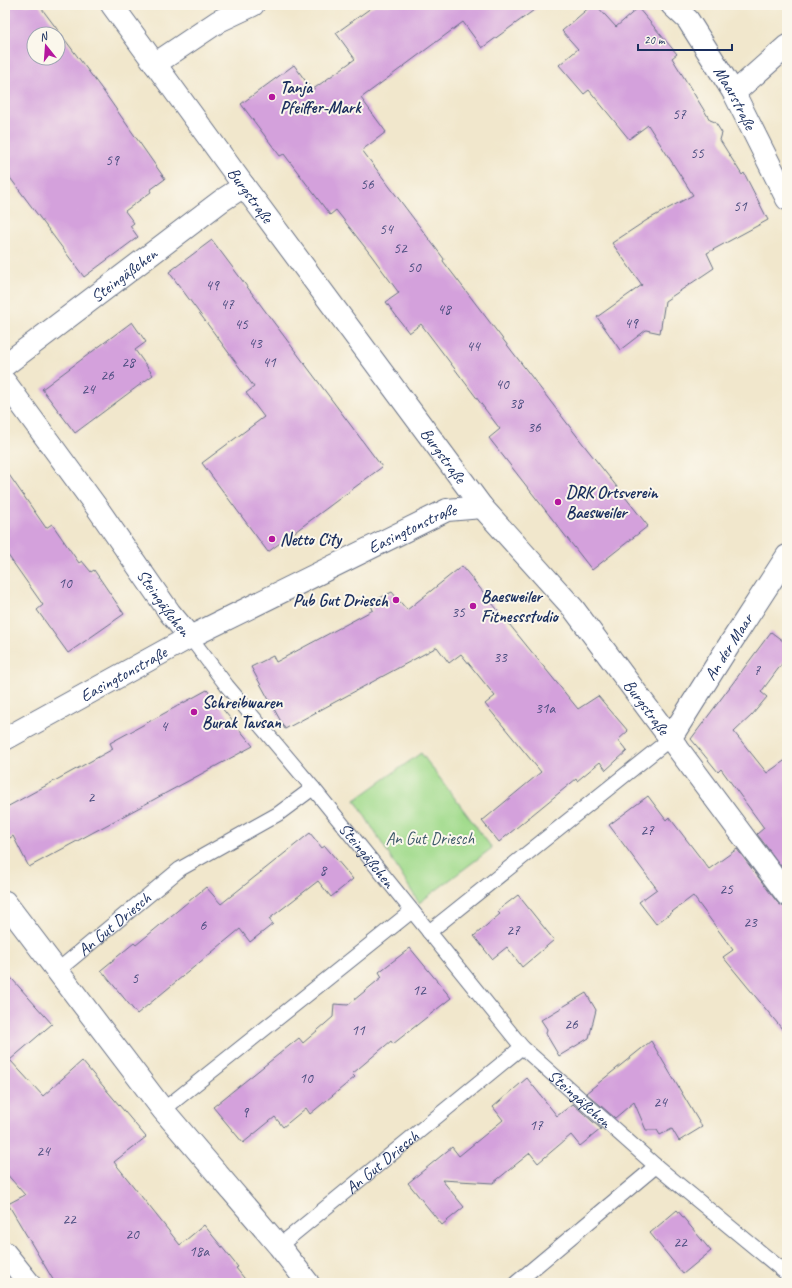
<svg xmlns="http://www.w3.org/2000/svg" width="792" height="1288" viewBox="0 0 792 1288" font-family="Caveat,sans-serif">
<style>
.green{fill:#a2db8d;stroke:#5e8576}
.building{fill:#d4a1dc;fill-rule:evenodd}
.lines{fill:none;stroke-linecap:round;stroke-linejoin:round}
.service-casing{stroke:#666f84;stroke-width:16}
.minor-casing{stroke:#666f84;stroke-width:24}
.service{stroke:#fff;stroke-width:14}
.minor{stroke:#fff;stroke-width:22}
.poi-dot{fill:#b5179e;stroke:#fbf7ec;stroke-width:1.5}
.labels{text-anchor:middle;stroke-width:4;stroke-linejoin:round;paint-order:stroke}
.number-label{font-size:15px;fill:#494c7e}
.poi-label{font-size:17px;font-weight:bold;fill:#1b2f5e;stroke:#fbf7ec;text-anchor:start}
.street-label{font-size:17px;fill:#1b2f5e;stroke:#fbf7ec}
.park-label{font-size:17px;fill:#3d5a6a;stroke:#fbf7ec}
</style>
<rect width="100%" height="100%" fill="#fbf7ec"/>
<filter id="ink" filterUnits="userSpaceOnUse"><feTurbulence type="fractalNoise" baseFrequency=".025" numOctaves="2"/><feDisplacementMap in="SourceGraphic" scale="8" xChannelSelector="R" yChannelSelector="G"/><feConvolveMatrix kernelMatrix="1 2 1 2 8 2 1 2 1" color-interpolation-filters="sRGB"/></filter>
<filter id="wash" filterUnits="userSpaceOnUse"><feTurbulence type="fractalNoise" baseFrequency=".012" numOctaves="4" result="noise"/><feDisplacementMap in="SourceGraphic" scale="16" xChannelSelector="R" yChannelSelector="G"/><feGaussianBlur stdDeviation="0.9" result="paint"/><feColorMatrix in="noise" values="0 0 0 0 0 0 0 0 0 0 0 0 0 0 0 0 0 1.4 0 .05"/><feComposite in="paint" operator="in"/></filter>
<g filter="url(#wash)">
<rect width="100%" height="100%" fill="#f1e7cc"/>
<!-- green -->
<path class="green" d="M421,753l71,95 -73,55 -64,-103z"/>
<g id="blocks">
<!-- building -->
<path class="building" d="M5,5h34l65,87 61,87 -15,11 1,2 -26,19 9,12 -4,3 8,11 -54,40 -79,-106zM34,34h24v24h-24z
M375,5h166l-59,43 -19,-26 -102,76 25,34 -24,18 82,109 -1,2 140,183 65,82 -56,44 -103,-132 11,-9 -79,-105 -12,9 -23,-31 13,-9 -28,-38 -35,-45 -6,5 -46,-61 -4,2 -39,-52 53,-39 18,25 43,-31 -19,-26z
M592,5h4l20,22 22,-19 39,46 -5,4 38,62 5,2 7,11 -2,7 22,35 2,-2 24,47 -61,33 7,15 -49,33 -5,32 -14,-3 -26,20 -23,-33 45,-32 -30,-42 35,-23 46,-25 -45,-70 -19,14 -40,-49 -5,4 -25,-29 19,-16 -16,-18z
M212,240l170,227 -114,85 -66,-89 62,-46 -18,-24 8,-6 -85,-115z
M132,322l14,20 -11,8 18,25 -78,58 -33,-44z
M5,469l41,59 6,-4 27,39 3,-2 9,11 3,-2 30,44 -56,39 -31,-43 6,-5 -38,-54z
M462,566l116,143 20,-13 30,35 -10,9 9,11 -21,19 -6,-8 -23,19 -1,-2 -77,63 -17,-21 59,-49 -56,-68 10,-8 -34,-42 -12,9 -12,-16 -152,82 -34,-62 22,-11 3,6 97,-52 -3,-7 22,-11 15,18z
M771,632l16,12v13l-26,35 6,5 -15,18 -18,17 33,41 20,-14v115l-30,-40 7,-6 -43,-59 -3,3 -27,-33z
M207,690l46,56 -224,121 -16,-31 -8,5v-33l108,-59 -3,-6z
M648,796l18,24 3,-3 40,52 28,-20 40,53 5,4 5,1v128l-64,-78 10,-7 -40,-54 -37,28 -17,-22 18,-13 -48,-64z
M310,833l12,15 3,-2 28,33 -22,18 -13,-16 -49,38 4,5 -23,18 -10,-13 -103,85 -36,-44 33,-27 2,2 70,-58 15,17z
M518,895l36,45 -32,27 -15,-20 -15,12 -18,-23 26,-22 -3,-3z
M410,948l41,50 -58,46 -2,-3 -39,33 3,3 -45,37 -4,-6 -23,19 -8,-10 -32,26 -30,-36 86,-69 4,5 30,-26 1,-13 14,1 34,-28 -3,-5z
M5,971l47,53 -42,36 33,36 39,-35 64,76 -32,25 66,83 24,-20 34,42 -2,1 12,15h-193l-47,-79 17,-9 -20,-23z
M586,993l10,17 -7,28 -30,18 -13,-22 1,-5 -6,-9z
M651,1041l51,86 -23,14 -7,-12 -12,6 -3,-5h-11l-12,-28 -19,16 -29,-25z
M527,1078l30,38 16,-12 28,25 -21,17 -9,-11 -33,28 -8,-10 -37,30 -51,-3 22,27 -22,18 -34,-42 44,-36 7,9 44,-36 -10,-13z
M677,1210l34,41 -28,23 -33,-41z"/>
</g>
</g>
<g filter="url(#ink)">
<use href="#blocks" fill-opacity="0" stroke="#666f84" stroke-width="1"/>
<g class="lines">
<defs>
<g id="service">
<path id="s1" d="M190,637l37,49 86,102 209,259 134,119 131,108"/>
<path d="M429,932l241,-193"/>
<path id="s2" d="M57,971l123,-102 98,-55 35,-26"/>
<path d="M163,1110l249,-199"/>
<path id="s3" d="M279,1246l243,-199"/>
<path d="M516,1283l140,-117"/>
</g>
<g id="minor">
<path id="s4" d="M112,5l132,181 238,321 91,101 214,287"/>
<path id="s5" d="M672,5l16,15 46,73 53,106"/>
<path d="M155,64l64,-43 34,-16"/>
<path d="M734,93l53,-47"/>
<path id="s6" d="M5,365l216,-164 23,-15"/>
<path id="s7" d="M5,382l93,127 72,104 20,24"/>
<path id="s8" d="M5,739l185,-102 257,-127 35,-3"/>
<path id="s9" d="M670,739l56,-89 61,-94"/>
<path d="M5,902l158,208 116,136 29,37"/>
<path d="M5,1253l24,30"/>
</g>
</defs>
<!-- service casing -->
<use href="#service" class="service-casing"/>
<!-- minor casing -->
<use href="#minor" class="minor-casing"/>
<!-- service -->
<use href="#service" class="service"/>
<!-- minor -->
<use href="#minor" class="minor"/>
</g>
</g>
<!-- markers -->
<g class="poi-dot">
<circle cx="272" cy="97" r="4"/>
<circle cx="558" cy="502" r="4"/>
<circle cx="272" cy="539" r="4"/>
<circle cx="396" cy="600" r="4"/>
<circle cx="473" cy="606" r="4"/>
<circle cx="194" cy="712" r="4"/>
</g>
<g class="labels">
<!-- number labels -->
<g class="number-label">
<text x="679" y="119">57</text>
<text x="697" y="158">55</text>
<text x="112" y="165">59</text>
<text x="367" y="189">56</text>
<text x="740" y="211">51</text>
<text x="386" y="234">54</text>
<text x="400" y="253">52</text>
<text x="414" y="272">50</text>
<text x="212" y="290">49</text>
<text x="227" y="309">47</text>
<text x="444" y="314">48</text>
<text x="631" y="328">49</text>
<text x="241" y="329">45</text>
<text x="255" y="348">43</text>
<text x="473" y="351">44</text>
<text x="128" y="367">28</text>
<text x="269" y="367">41</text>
<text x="107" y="380">26</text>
<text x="502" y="389">40</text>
<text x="88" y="394">24</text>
<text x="516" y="408">38</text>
<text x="534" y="432">36</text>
<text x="65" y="588">10</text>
<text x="458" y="617">35</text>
<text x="500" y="662">33</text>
<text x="757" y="675">7</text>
<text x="545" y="713">31a</text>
<text x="164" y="731">4</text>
<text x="91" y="802">2</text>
<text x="647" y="835">27</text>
<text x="323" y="875">8</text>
<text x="726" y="894">25</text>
<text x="750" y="927">23</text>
<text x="203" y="930">6</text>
<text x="513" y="935">27</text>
<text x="135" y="983">5</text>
<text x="419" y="995">12</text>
<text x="571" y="1029">26</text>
<text x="358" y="1035">11</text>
<text x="306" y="1083">10</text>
<text x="660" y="1107">24</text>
<text x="245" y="1117">9</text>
<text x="536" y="1130">17</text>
<text x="43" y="1156">24</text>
<text x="69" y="1224">22</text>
<text x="132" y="1239">20</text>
<text x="680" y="1247">22</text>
<text x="199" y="1256">18a</text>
</g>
<!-- poi labels -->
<g class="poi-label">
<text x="280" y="93">Tanja<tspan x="280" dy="20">Pfeiffer-Mark</tspan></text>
<text x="566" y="498">DRK Ortsverein<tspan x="566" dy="20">Baesweiler</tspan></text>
<text x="280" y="545">Netto City</text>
<text x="481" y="602">Baesweiler<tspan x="481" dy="20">Fitnessstudio</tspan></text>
<text x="388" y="606" text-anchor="end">Pub Gut Driesch</text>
<text x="202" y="708">Schreibwaren<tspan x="202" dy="20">Burak Tavsan</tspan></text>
</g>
<!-- street labels -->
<g class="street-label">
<text dy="6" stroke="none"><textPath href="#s5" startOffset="113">Maarstraße</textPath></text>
<text dy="6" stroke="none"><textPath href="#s4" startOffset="235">Burgstraße</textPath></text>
<text dy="6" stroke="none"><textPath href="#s6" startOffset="149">Steingäßchen</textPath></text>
<text dy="6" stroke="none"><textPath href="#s4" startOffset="559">Burgstraße</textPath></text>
<text dy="6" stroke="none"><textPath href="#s8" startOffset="459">Easingtonstraße</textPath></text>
<text dy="6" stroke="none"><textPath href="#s7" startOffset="272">Steingäßchen</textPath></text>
<text dy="6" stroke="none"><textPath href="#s9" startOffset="109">An der Maar</textPath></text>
<text dy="6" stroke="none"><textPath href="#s8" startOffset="135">Easingtonstraße</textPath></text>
<text dy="6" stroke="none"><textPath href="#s4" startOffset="883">Burgstraße</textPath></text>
<text dy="6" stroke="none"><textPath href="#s1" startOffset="281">Steingäßchen</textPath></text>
<text dy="6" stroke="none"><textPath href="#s2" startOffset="74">An Gut Driesch</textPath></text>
<text dy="6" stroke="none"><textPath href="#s1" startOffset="605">Steingäßchen</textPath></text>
<text dy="6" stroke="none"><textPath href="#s3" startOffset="133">An Gut Driesch</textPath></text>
</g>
<!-- park labels -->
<g class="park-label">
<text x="430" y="844">An Gut Driesch</text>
</g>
</g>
<!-- margin -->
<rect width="792" height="1288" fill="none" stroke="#fbf7ec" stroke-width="20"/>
<!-- north arrow -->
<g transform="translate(46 46) rotate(343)"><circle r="19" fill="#fbf7ec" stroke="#a1a7b3"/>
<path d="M0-3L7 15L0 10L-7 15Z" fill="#b5179e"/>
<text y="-6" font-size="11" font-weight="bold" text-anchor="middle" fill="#1b2f5e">N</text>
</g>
<!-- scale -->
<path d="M638 44v6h94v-6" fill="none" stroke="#1b2f5e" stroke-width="2"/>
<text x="644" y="44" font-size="12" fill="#1b2f5e" stroke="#fbf7ec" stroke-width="3" paint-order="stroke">20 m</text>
</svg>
